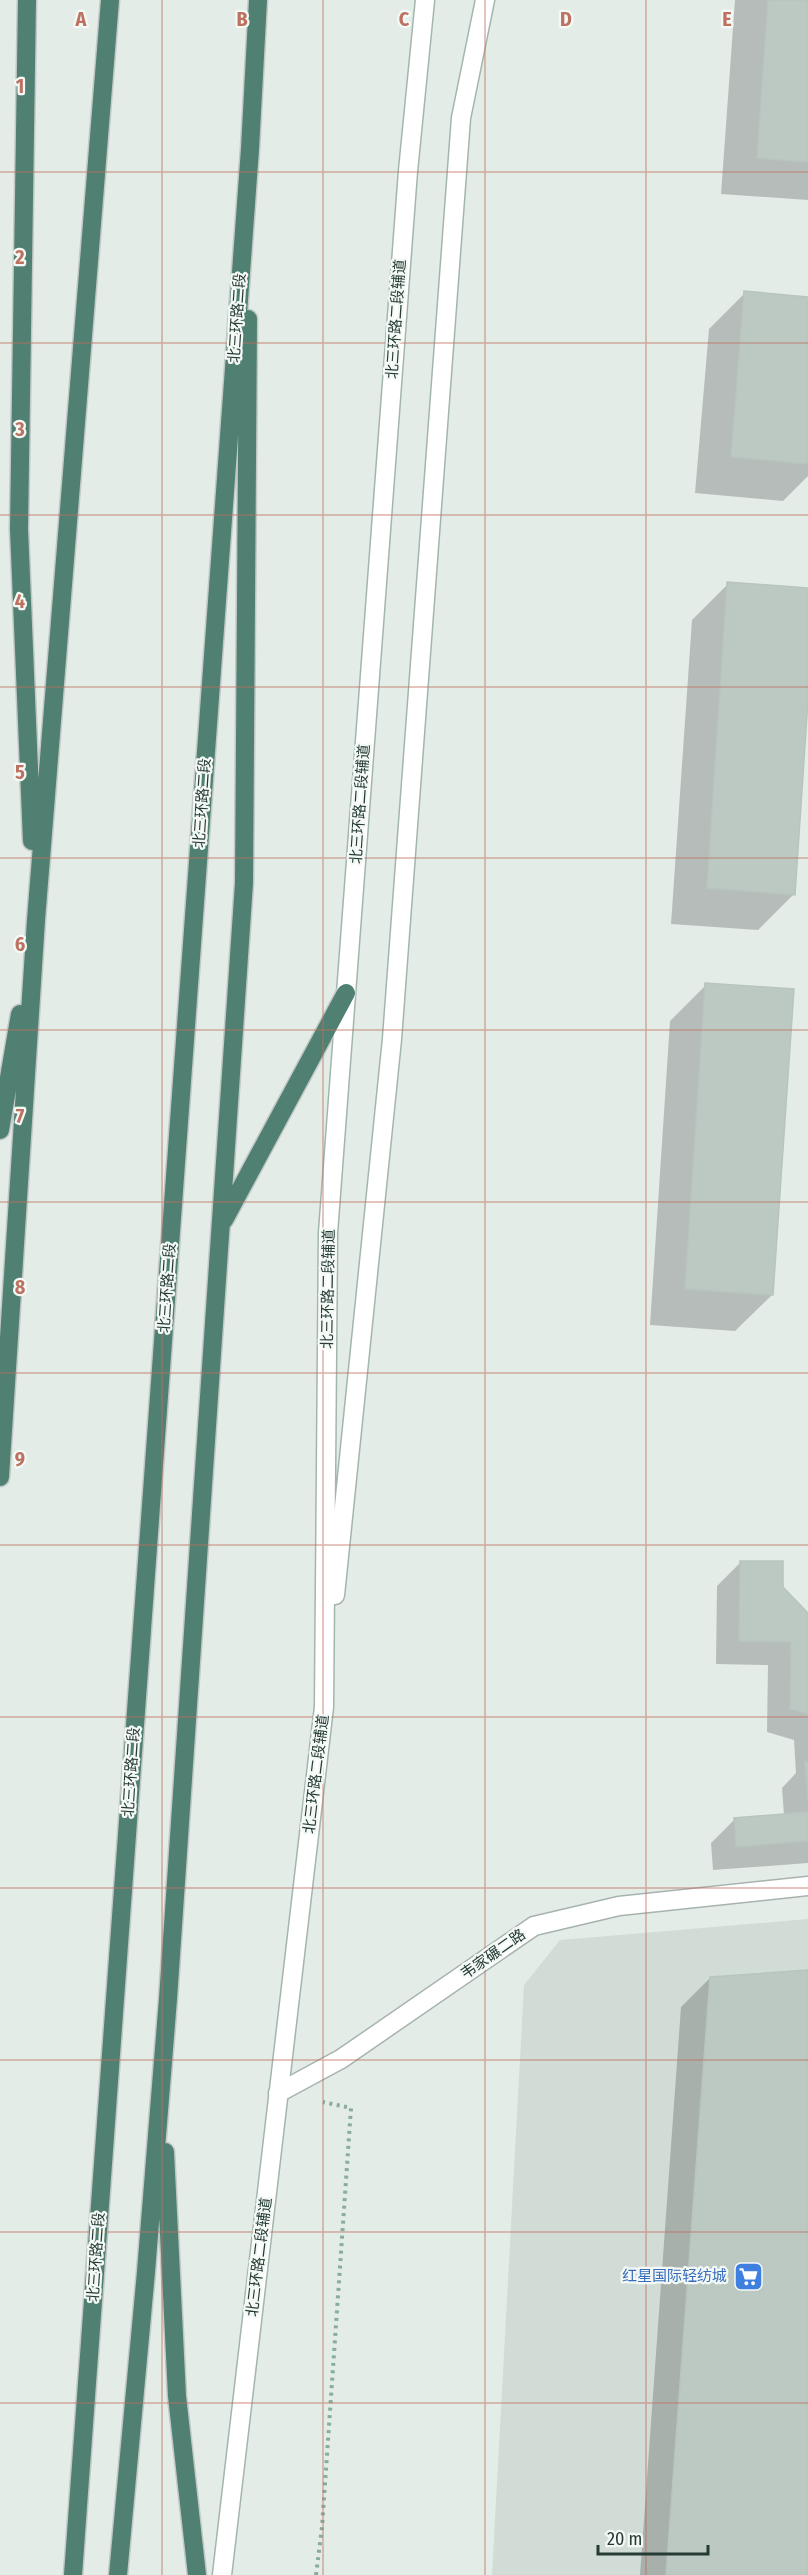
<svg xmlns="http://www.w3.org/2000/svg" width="808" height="2575" viewBox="0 0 808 2575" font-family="'Fira Sans Condensed','Noto Sans SC',sans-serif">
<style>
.built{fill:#d2dcd7}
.shadow{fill:#0003}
.building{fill:#bcc9c3;stroke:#b7c5be;stroke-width:1.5}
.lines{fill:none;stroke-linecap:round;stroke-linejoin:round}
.minor-casing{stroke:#a7b3ae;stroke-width:21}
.secondary-casing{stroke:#a3b6ae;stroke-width:21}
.trunk-casing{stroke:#c2c8c6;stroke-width:21}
.path{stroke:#88ac9e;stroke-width:4;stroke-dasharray:3 4.5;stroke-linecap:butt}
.minor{stroke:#fff;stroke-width:18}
.secondary{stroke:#fff;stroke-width:18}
.trunk{stroke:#508072;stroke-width:18}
.grid{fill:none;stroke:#bd7160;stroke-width:1.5;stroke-opacity:0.55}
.labels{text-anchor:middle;stroke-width:4.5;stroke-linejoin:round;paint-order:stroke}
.street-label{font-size:15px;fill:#253b34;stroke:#f4f9f6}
.shop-label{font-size:15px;fill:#366cbe;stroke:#f4f9f6;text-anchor:end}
.grid-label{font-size:20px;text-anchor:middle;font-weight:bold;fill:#bd7160;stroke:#f4f9f6;stroke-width:4.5;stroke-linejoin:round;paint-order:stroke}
</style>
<rect width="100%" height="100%" fill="#e4ece8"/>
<!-- built -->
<path class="built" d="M808,1919v656h-316l32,-590 36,-45z"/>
<!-- shadow -->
<path class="shadow" d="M735,0h73v200l-87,-6z
M745,293l63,5v178l-25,25 -88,-8 14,-164z
M728,584l80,5v88l-14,217 -36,36 -87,-6 21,-304z
M706,985l66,310 -37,36 -85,-6 20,-304z
M741,1562l40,25 27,28v248l-95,7 -2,-27 24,-24 49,-4 -2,-27 14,-15 -2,-33 -27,-8 1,-67 -52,-1 1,-78z
M808,1972v603h-168l41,-568 29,-29z"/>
<!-- building -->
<path class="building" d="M768,0h40v162l-51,-4z
M744,291l64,6v167l-77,-7z
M727,582l81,6v112l-13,195 -88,-7z
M705,983l89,6 -21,306 -88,-6z
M740,1561h43v26l25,26v101l-18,-5 1,-67 -52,-1z
M805,1762h3v38z
M808,1812v29l-72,6 -2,-29z
M808,1970v605h-142l44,-598z"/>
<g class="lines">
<defs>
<path id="minor" d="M278,2093l63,-34 193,-133 85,-20 189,-20"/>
<path id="secondary" d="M335,1595l57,-556 69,-921 24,-118
M222,2575l102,-868 4,-474 80,-1062 17,-171"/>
<path id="trunk" d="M27,0l-8,529 13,312
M0,1130l20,-116
M224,1220l122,-227
M0,1477l36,-557 74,-920
M165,2152l12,244 20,179
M73,2575l177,-2426 8,-149
M118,2575l28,-303 22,-273 76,-1116 4,-564"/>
</defs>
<!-- minor casing -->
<use href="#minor" class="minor-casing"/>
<!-- secondary casing -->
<use href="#secondary" class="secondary-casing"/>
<!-- trunk casing -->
<use href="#trunk" class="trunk-casing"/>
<!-- path -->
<path class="path" d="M316,2575l6,-48 29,-419 -28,-6"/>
<!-- minor -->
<use href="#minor" class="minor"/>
<!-- secondary -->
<use href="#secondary" class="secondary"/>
<!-- trunk -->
<use href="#trunk" class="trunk"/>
</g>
<!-- grid -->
<path class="grid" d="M162,0v2575M323,0v2575M485,0v2575M646,0v2575M0,172h808M0,343h808M0,515h808M0,687h808M0,858h808M0,1030h808M0,1202h808M0,1373h808M0,1545h808M0,1717h808M0,1888h808M0,2060h808M0,2232h808M0,2403h808"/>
<!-- icons -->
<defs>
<symbol id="supermarket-square" viewBox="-11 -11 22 22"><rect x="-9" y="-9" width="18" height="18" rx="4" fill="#3f7fe0" stroke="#f4f9f6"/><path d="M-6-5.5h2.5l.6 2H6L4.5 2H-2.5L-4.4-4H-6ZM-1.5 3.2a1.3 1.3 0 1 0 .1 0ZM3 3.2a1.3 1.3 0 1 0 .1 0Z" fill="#fff"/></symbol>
</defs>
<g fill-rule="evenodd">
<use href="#supermarket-square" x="732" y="2260" width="33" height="33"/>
</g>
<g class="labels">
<!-- street labels -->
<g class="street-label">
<text transform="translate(237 318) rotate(-86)" y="5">北三环路二段</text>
<text transform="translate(396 319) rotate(-86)" y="5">北三环路二段辅道</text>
<text transform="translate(202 803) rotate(-86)" y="5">北三环路二段</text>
<text transform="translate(360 804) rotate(-86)" y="5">北三环路二段辅道</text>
<text transform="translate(167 1288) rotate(-86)" y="5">北三环路二段</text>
<text transform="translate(328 1289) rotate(-89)" y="5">北三环路二段辅道</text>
<text transform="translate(131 1772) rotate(-86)" y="5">北三环路二段</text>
<text transform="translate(316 1774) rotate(-83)" y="5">北三环路二段辅道</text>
<text transform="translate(493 1954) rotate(-35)" y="5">韦家碾二路</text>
<text transform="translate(96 2257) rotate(-86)" y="5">北三环路二段</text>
<text transform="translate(259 2257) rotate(-83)" y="5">北三环路二段辅道</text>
</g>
<!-- shop labels -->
<g class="shop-label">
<text x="727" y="2281">红星国际轻纺城</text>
</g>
</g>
<g class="grid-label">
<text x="81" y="26">A</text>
<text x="242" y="26">B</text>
<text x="404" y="26">C</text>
<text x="566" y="26">D</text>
<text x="727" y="26">E</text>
<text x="20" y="93">1</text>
<text x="20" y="264">2</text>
<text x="20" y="436">3</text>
<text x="20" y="608">4</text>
<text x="20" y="779">5</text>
<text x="20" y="951">6</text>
<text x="20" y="1123">7</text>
<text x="20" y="1294">8</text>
<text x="20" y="1466">9</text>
</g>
<!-- scale -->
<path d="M598 2545v9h110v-9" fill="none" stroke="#253b34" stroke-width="3"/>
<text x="607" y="2545" font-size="18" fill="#253b34" stroke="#f4f9f6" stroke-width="4.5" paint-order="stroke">20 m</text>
</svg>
